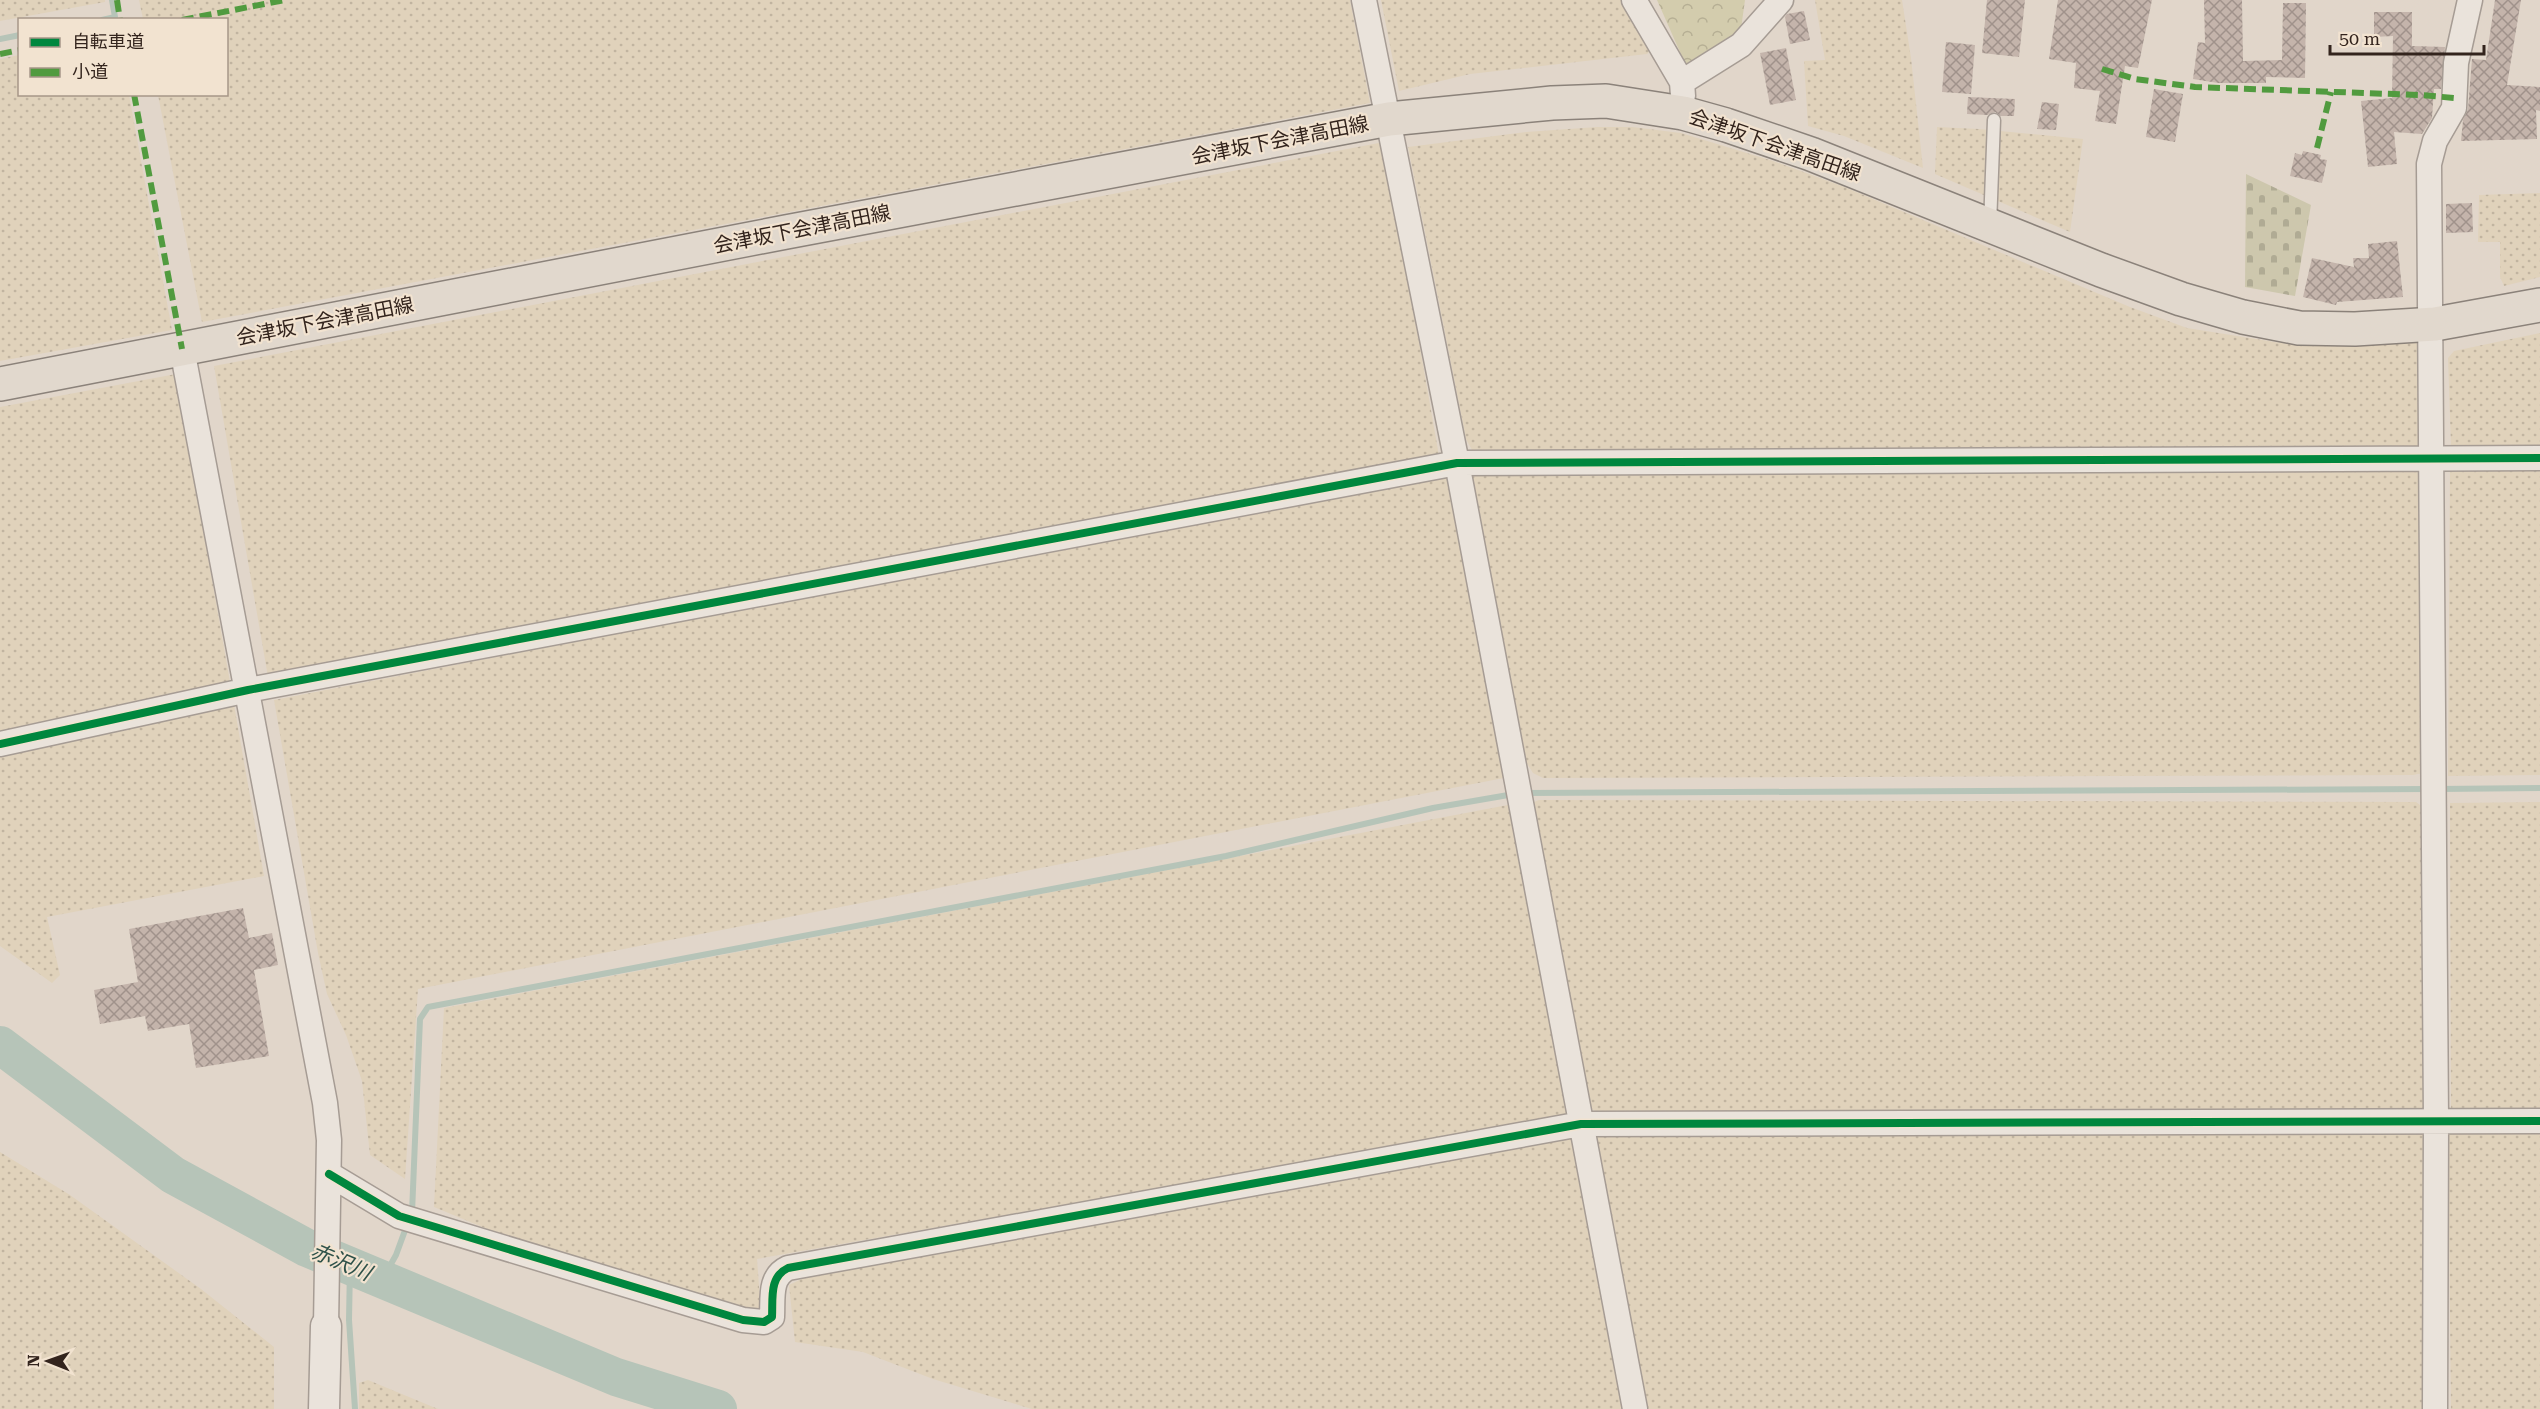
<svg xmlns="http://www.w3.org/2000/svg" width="2540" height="1409" viewBox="0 0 2540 1409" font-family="'Roboto Serif','Noto Sans JP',serif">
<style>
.farmland{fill:url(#farmland-dots)}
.forest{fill:url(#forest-crowns)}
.cemetery{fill:url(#cemetery-stones)}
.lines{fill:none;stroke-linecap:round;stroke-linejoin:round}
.stream{stroke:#b6c4b8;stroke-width:6}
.river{stroke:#b6c4b8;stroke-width:38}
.building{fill:url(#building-cross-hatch)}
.service-casing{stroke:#a69c94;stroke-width:15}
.minor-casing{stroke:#a69c94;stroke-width:27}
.tertiary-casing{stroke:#a69c94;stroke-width:33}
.primary-casing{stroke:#8b827a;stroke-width:36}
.service{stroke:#eae3db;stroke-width:12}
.minor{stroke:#eae3db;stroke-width:24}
.tertiary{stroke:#eae3db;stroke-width:30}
.primary{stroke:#e1d8cd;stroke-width:33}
.quiet{stroke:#519b3f;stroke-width:6;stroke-dasharray:12 6;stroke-linecap:butt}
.cycleway-casing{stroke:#f2e3d0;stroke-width:11}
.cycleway{stroke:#00873e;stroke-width:8}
.labels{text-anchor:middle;stroke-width:4.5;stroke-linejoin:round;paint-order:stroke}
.street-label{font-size:20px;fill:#33241d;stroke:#f2e3d0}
.water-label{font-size:21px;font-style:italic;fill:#2e5149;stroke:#f2e3d0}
</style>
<defs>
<pattern id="farmland-dots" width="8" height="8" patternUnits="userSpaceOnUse" patternTransform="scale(1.5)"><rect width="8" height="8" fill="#e0d2bb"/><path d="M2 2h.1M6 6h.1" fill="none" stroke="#c1b4a0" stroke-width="1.8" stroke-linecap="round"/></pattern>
<pattern id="forest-crowns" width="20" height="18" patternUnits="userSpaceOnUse" patternTransform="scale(1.5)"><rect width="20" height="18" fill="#d3ccad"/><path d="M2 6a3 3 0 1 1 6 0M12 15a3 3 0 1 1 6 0" fill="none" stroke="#b6af94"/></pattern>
<pattern id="cemetery-stones" width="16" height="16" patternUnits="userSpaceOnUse" patternTransform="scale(1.5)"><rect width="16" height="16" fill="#cdc7ad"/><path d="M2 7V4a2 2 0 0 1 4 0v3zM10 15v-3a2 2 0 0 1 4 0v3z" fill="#b0ab94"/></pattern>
<pattern id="building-cross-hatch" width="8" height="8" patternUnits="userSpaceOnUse" patternTransform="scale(1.5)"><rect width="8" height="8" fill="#c4b4ab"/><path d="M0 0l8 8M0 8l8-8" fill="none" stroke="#a0928b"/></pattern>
</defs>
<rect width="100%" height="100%" fill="#e1d6ca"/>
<!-- farmland -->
<path class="farmland" d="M0,0h105v2l-105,19z
M139,0h1211l20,103 -1168,219 -44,-227 68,-1v-74l-83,-1z
M1381,0h245l28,47 -7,7 -177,20 -71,17z
M1815,0h87l9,58 12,110 -79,-32 -36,-10 -4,-65 21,-1z
M19,55l1,39 109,1 43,235 -172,31v-302z
M1597,127h35l49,6 92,28 69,25 288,121 57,21 94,15 45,1 95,-5 -2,110 -947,1 -6,-11 -58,-292 118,-15z
M1937,127l42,2 104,10 -13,93 -135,-58z
M1384,142l55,314 -1171,221 -54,-311z
M2540,193v84l-36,9 -4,-9v-35h-22l1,-47z
M2540,333v113h-89l-3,-88 6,-7z
M176,374l88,502 -217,41 13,58 -8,8 -52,-37v-539z
M2423,464v309l-10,2 -870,3 -10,-5 -7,-11 -57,-287 5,-6z
M2450,467h90v308l-92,1z
M1448,473l61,304 -1091,212 -13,190 -35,-24 -8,-74 -16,-46 -19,-41 -9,-41 -44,-253z
M1539,800l877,2 12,9 2,290 -6,8 -825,4 -9,-5 -58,-305z
M2540,802v306h-89l-1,-305z
M1513,804l55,312 -811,143 4,54 -204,-55 -123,-51 10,-199z
M2428,1128l5,281h-789l-51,-264 4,-8 10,-6z
M2448,1130h92v279h-89z
M1571,1132l58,277h-597l-99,-30 -70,-27 -68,-10 -6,-57 21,-10z
M0,1152l70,43 131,94 73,58v62h-274z
M368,1380l70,29h-79v-26z"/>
<!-- forest -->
<path class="forest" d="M1657,0h88l-4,29 -16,18 -38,21z"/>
<!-- cemetery -->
<path class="cemetery" d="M2246,174l65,31 -16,91 -50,-9z"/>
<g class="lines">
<!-- stream -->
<path class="stream" d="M102,20l13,-3 -3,-17
M0,39l20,-4
M2439,789l101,-1
M1524,793l904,-4
M412,1213l8,-194 8,-12 798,-151 207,-48 81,-14
M350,1266l-1,54 6,89
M382,1280l14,-25 11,-30"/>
<!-- river -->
<path class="river" d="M0,1045l173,130 134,73 309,129 102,32"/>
</g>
<!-- building -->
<path class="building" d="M1987,0h38l-6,57 -37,-4z
M2058,0h94l-14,68 -13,-2 -9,58 -21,-3 5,-30 -26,-3 2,-25 -27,-4z
M2204,0h38l1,61 39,-1 1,-57h23l-1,75 -39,-1v6h-48l-25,-4 5,-37 7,1z
M2495,0h26l-14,85 33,2v24l-4,-1 1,29 -76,2 2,-21 5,-11 4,-50 14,1z
M1804,11l6,29 -20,4 -5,-27 2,-3z
M2374,12h38v34l33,1 -4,42h-7l-2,29 -10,16 -28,-2 3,32 -29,3 -7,-66 31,-3 1,-62 -19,1z
M1946,42l29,3 -4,49 -29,-2z
M1786,48l10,52 -26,5 -10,-52z
M2154,89l29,5 -8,48 -29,-5z
M1968,97l47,2 -1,17h-13l-6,-4 -8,3 -20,-1z
M2042,102l17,2 -3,26 -19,-1z
M2303,151l18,4 -1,4 7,1 -5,23 -32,-7 5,-23 7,2z
M2472,203l1,29 -27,1v-29z
M2397,241l6,56 -66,5 -1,3 -33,-8 9,-39 42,9 -1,-9h16l-1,-14z
M243,908l6,30 23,-5 6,32 -24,5 15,86 -73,12 -7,-44 -41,7 -3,-15 -45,8 -6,-34 44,-8 -9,-53z"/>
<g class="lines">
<defs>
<path id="service" d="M1990,225l4,-105"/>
<path id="minor" d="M1364,0l93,463 178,946
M1634,0l48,82 1,14
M1682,82l59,-37 40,-45
M182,349l143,754 4,37 -3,186
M0,744l248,-54 1209,-227 1083,-5
M329,1174l70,42 344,104 21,2 8,-5c1,-19 -3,-40 16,-49l793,-144 959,-3
M2435,1409l1,-288 -7,-957 6,-23 19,-33 2,-45 14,-63"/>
<path id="tertiary" d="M324,1409l2,-83"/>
<path id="primary" d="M0,384l786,-152 603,-113 163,-16 54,-2 77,12 43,12 85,29 290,116 80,29 62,18 56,11 56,1 80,-5 105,-19"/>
</defs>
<!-- service casing -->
<use href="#service" class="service-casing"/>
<!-- minor casing -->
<use href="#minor" class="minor-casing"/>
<!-- tertiary casing -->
<use href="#tertiary" class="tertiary-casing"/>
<!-- primary casing -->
<use href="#primary" class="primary-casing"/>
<!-- service -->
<use href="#service" class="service"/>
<!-- minor -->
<use href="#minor" class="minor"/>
<!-- tertiary -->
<use href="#tertiary" class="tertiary"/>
<!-- primary -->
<use href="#primary" class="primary"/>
<!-- quiet -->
<path class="quiet" d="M117,0l3,20
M182,20l103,-20
M0,54l20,-4
M2102,69l33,10 60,8 225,8 35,3
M134,94l48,255
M2317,148l14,-56"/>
<defs>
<path id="cycleway" d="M0,744l248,-54 1209,-227 1083,-5
M329,1174l70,42 344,104 21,2 8,-5c1,-19 -3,-40 16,-49l793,-144 959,-3"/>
</defs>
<!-- cycleway casing -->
<use href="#cycleway" class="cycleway-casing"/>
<!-- cycleway -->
<use href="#cycleway" class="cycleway"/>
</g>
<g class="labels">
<!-- street labels -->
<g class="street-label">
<text transform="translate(1280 140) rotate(-11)" y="7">会津坂下会津高田線</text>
<text transform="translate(1775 145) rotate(19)" y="7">会津坂下会津高田線</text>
<text transform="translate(802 229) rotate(-11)" y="7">会津坂下会津高田線</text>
<text transform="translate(325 321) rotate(-11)" y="7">会津坂下会津高田線</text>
</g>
<!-- water labels -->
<g class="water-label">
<text transform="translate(341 1262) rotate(23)" y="7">赤沢川</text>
</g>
</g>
<!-- legend -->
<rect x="18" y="18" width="210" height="78" fill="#f2e3d0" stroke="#a69788" stroke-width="1.5"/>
<rect x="30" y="38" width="30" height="9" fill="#00873e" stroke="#a69788" stroke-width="1.5"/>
<text x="72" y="48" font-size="18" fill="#33241d">自転車道</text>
<rect x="30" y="68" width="30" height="9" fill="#519b3f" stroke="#a69788" stroke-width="1.5"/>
<text x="72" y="78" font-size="18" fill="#33241d">小道</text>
<!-- north arrow -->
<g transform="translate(48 1361) rotate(271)" stroke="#f2e3d0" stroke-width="4.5" paint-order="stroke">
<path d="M0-4.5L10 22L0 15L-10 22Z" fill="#33241d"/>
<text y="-9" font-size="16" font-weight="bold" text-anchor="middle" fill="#33241d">N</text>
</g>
<!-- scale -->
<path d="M2330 45v9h154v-9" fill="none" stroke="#33241d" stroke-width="3"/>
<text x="2339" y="45" font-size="18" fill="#33241d" stroke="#f2e3d0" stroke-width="4.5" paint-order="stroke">50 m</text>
</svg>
